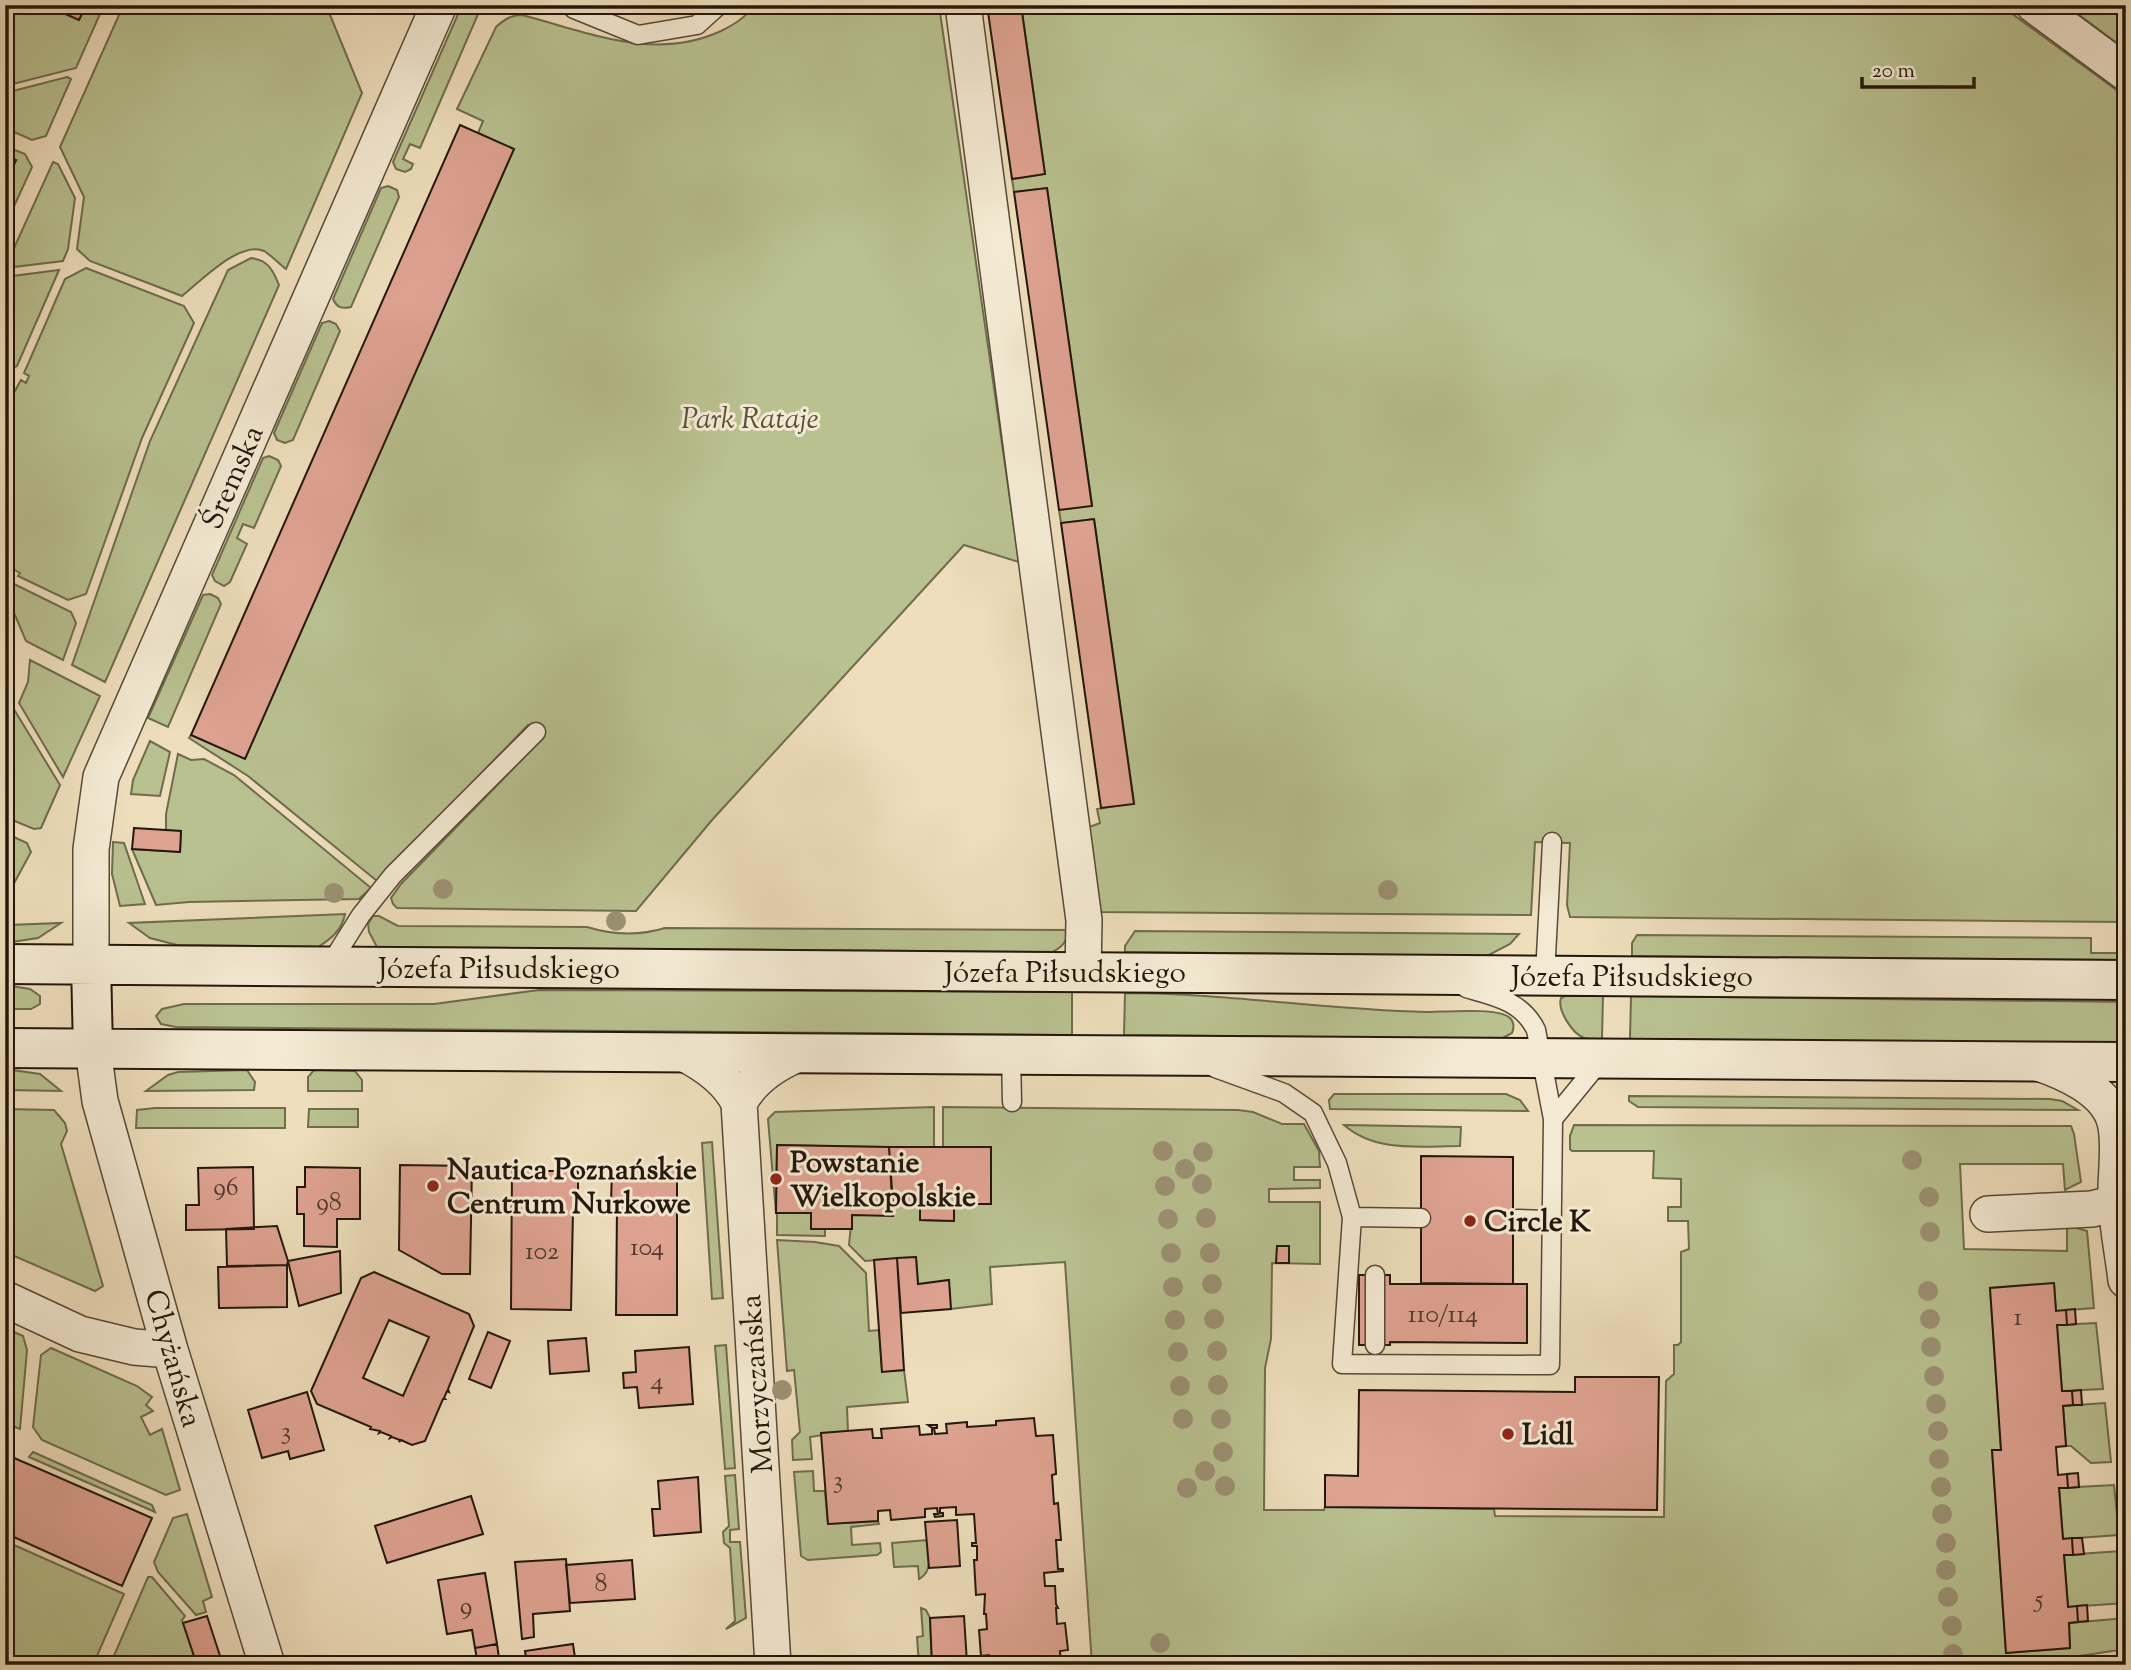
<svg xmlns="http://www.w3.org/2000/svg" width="2131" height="1670" viewBox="0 0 2131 1670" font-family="'Sorts Mill Goudy',serif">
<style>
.green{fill:#b9c190;stroke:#6e6c4d;stroke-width:2}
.building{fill:#dfa392;stroke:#23170a;stroke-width:2;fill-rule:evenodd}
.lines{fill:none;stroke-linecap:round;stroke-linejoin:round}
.lane-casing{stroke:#564936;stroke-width:21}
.street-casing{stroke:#564936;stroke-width:38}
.secondary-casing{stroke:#23170a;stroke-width:42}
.lane{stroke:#f4ead3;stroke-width:18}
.street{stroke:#f4ead3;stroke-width:35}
.secondary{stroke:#f4ead3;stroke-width:38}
.tree{fill:#9c9174}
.poi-dot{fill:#8f2418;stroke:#f4ead3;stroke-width:2.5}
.labels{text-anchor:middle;stroke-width:6;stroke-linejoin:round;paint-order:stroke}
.number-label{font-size:26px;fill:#523a2c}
.park-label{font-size:30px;font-style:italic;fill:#585239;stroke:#f4ead3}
.street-label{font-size:30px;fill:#23170a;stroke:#f4ead3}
.poi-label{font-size:30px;font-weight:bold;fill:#23170a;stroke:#f4ead3;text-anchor:start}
</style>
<rect width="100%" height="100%" fill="#eedebc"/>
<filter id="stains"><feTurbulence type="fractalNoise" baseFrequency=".00286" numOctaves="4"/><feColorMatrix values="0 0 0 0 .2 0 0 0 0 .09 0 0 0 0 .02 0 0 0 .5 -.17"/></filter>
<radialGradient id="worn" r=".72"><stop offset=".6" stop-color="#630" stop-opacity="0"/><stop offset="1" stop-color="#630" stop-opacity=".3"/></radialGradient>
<!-- green -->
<path class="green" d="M5,5h40l34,15 7,-15h18l-28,63 -71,18z
M134,5h192l36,88 -76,176c-7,-5 -15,-14 -22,-18 -24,-11 -64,31 -82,45l-92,-35 -13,-12 7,-52 -24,-50 59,-132z
M462,5h20l-62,143 -10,-4 -7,15 10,5 -2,5 -6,3 -9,-3 -3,-7z
M754,5h185l80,557 -55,-17 -252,275 -76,91 -239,-3 -4,-4 -2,-6 10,-14 143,-147 -16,-12 -151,156 -129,-105 -59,-38 2,-3 54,23 269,-609 -36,-16 5,-12 -26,-12 39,-82c9,-8 15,-12 26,-12 66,17 132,47 199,16 14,-7 24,-13 33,-26z
M1021,5h979l126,92v825l-556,-5 -3,-12 3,-62 -35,-1 -4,73 -435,-3 -9,-84 13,-5 -3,-14 37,-6 -40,-284 -33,4 -2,-13 33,-5 -45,-317 -33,4 -2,-13 33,-5z
M2066,5l60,2v43z
M67,77l4,2 -25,57 -14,4 -27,-12v-35z
M5,146l20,8 7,13 -27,59v-41l11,-25 -11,-4z
M53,162l5,2 17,34 -7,51 -5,12 -58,7z
M388,186l9,4 2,7 -48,110c-9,2 -14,1 -18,-8l48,-111z
M251,258c17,2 22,12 28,27l-174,397 -33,-17 78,-224 78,-171z
M86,268l98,38 10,17 -52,115 -56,156 -18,6 -50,-24 2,-3 -7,-4 -3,4 -5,-3v-161l16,-29 5,3 3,-7 -5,-3 41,-94z
M59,270l-42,96 -4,2 -8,-3v-88z
M329,321l7,3 4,7 -47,109 -8,3 -8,-3 -3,-7 48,-110z
M269,456l9,4 3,6 -27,62 -11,-4 -6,14 10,6 -17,38 -6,4 -9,-5 -3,-6 51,-117z
M14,584l57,28 5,11 -13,37 -37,-19 -11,-26 -9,-12z
M210,594l8,4 3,6 -53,123 -20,-9 55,-123z
M30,660l70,36 -37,81 -44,-74 9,-21z
M15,711l45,74 -19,43 -7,1 -29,-12v-97z
M150,741l20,11 -10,44 -29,-2 2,-14z
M178,754l13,6 13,-1 30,16 137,113 -12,11 -170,3 -33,3 -24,-56 48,3 1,-20 -15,-2v-16z
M5,833l22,10 4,9 -26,48z
M113,842l11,1 21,61 -25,2 -8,-32z
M345,914c-3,16 -14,25 -27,33l-141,-2 -27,-7 -21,-15z
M373,916h6l19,10 189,1c26,8 52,9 78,1l404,2c-3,12 -6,17 -17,22l-675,-5 -8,-15 -1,-8z
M61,923l-23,15 -33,5v-15l3,-3z
M1135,931l384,3 -9,10 -23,12 -362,-4v-6z
M1637,935l454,3v15h35v7l-494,-4v-13z
M5,985l25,4 10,7v8l-9,5h-26z
M539,990l533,2v43l-896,-8 -15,-3 -5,-8 6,-7 22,-5h250z
M1125,993c101,0 200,17 301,19 17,0 73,-5 84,6 5,5 4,10 2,15l-11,6 -377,-4z
M1603,995l-1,44c-6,0 -13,1 -18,-1 -12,-5 -27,-28 -23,-40l4,-2z
M1631,996l495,6v41l-496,-4z
M5,1069l35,5 21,17 -54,-1z
M247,1070l8,12 -1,8 -108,1 22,-16 10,-3z
M314,1070l41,1 7,9v11h-54v-14z
M1334,1094h172l14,6 8,11 -198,-2 -1,-9z
M1629,1096l421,3 12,2 16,9 -440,-3 -9,-6z
M934,1107v41l-157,-3 -1,68 -8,-94 7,-7z
M943,1107l295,3 15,2 29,12h22l15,27 1,16h-26v13h26v8l-51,1v13h51v62l-48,-1 -1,76 -6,29 -1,142h60l1,-3 169,2 1,7 169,1 2,-136 8,-7v-29h4l3,-3v-90l8,-3 -1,-28h-20v-14h13v-28l-28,-1 1,-27h-82l-2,-2v-13l4,-11 497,1 3,8 7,48 -16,8 -2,-26h-103l4,85 103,2v-26l20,6 7,77 -38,3 -2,-28 -64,5 11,162 -9,1 14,202 64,-5 -1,-25 57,-5v31l-53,8 -5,8h-976l-27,-403 -75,5 2,37 -41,5 -33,-25 -2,-27 -51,4 -16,-16 3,-30h41v-11h27v16l33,1 1,-17 37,-1v-55h-48z
M155,1108h130v20h-149l1,-18z
M5,1109l49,1 11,13 2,8 -6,13 42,142 -8,5 -90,-39z
M309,1109h49v18h-50z
M1344,1125l117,2 -1,19c-40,0 -84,7 -116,-21z
M712,1142l11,156 -11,1 -10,-156z
M777,1213h34v15l14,1v7l-48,-1z
M777,1240l38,2 24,4 27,27 3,58 10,-1 3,41 22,-1 4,32 -61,5 1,24 -38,6 2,22 -19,1 -1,-20 8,-8 -6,-62 -7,1z
M2096,1323l7,66 -41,2 -5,-66z
M5,1328l18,8 4,14 -7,79 -15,-6z
M726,1345l9,123 -10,1 -10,-123z
M51,1348l86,38 15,11 -6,8 7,6 -12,6 9,18 12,-6 18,61 -14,5 -124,-55 -9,-13 8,-72z
M2105,1403l6,59 -20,1 -20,-17h-5l-3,-40z
M33,1452l119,53 3,7 -126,-55z
M813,1471l1,20h11l3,33 50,-3 1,3 -28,3 1,18 28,-2 1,9 -4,3 -69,5 -7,-4 -7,-84z
M735,1475l4,54 -9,1v12h10l6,76 -20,11 9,-8 -5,-73 -6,-5 -1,-11 6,-6 -4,-50z
M2114,1485l5,50 -56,4 -4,-51z
M187,1514l25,83 -9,4 3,11 -10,3 -38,-43 -4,-10 19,-44z
M927,1540c1,14 7,31 -8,39l-1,-13 -24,1 -2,-24z
M5,1541l119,53 -31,71h-88z
M2121,1551l5,52 -58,4 -4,-52z
M148,1577h4l33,39 -3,4 15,45h-87z
M921,1608l5,2 4,8 2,47h-13l-2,-28 6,-1z"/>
<!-- building -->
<path class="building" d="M45,5h41l-7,15z
M987,5h34l24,169 -33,5z
M460,125l54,24 -269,610 -54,-24z
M5,156l11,4 -11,25z
M1047,188l45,318 -33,4 -45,-318z
M1094,519l40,285 -33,4 -40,-285z
M134,828l47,3 -1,21 -48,-3z
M777,1145l112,2 4,69 -41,-1v14h-41v-16h-35z
M889,1147h102v57h-37v17l-34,-1v-16h-27z
M1421,1156l92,1v127l-92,-1z
M400,1165l72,1 -2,108h-28l-43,-24z
M253,1167l1,62 -68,1v-25h13l-1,-37z
M305,1167l55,1v51h-23v28l-33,-1v-32h-7v-27h8z
M512,1167h28v4h38v39h-5l-2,100 -60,-1z
M612,1168h65v147h-61l1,-110 -6,-1z
M277,1226l11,35 -1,4 -60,1 -1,-37z
M1277,1246h12v17h-13z
M340,1251l1,42 -42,13 -11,-45z
M916,1257l2,27 31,-4 2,29 -50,4 -4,-55z
M897,1258l7,112 -22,2 -8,-112z
M287,1265v42l-68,1 -1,-41z
M374,1272l95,42 5,12 -26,63 1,3 -2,-1 -3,7 1,1h-2l-18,42 -13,4 -11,-5 -2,2 1,-2 -8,-3 -2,1 1,-2 -10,-4 -2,1 1,-2 -10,-2 1,-2 -54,-23 -6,-13 50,-113zM389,1320l40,17 -26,59 -40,-18z
M1359,1275h31v9h137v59l-137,-1v3h-31z
M2054,1283l2,28 10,-1 1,15h-10l5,66h10l1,14 -10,1 3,40 -10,1 2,28 9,-1 1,14h-9l4,51 9,-1 1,17h-9l4,52 9,-1 1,16 -9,1 1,25 -64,5 -14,-203h9l-11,-162z
M2075,1309l1,15 -9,1 -1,-15z
M488,1332l22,9 -19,47 -22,-9z
M586,1338l3,33 -39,3 -2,-33z
M689,1347l4,57 -54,4 -2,-21 -13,1 -1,-15 13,-1 -1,-21z
M1575,1377h84l-2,133 -332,-3v-32l33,1 1,-86 216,2z
M2081,1390l1,15h-9l-1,-14z
M307,1392l17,58 -34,9 -2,-8 -26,7 -14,-48z
M1034,1418l2,18 17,-1 3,37v2l-4,1 2,29 4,-1 3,37h-5l2,29h5v2l-19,2 1,13h10l1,18 2,4h-2l1,16 8,-1 3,27 -8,1 1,14h-71l-1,-10 -8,1 -2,-26 8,-1 -1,-15h-2l1,-20 -9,1 -2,-35h3v-14h-5v-3h4l-2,-29 -18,1v-8l-16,1v5h3v3l-8,1 -1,-3h4l-1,-6 -12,1v8l-34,3 -1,-10 -12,1v10l-50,3 -7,-91 51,-4 1,9h9l-1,-9 38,-3 1,9 12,-1v-6l-4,-3h9v3h-3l1,6 12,-1 -1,-9 21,-2v5l29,-2v-4z
M5,1454l147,64 -30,68 -117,-53z
M2078,1473l1,14 -11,1 -1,-14z
M698,1477l3,55 -47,4 -2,-27h8l-2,-28z
M471,1496l12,38 -96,29 -12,-37z
M957,1520l3,46 -31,2 -4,-46z
M2072,1538h10l2,16 -11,1z
M566,1559l4,52 -37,3 1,23 -12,2 -7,-77z
M632,1560l3,39 -65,4 -4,-38z
M485,1573l12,71 -22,4 -3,-18 -25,4 -9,-54z
M2087,1605l1,16 -10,1 -1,-16z
M207,1616l16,49h-26l-14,-42z
M964,1616l3,47 -35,2 -2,-47z
M497,1644l3,21h-22l-3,-17z
M573,1644l3,21h-49l-2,-14z"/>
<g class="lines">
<defs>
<path id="lane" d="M570,5l4,4 64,26 59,-10 22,-20
M329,966l32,-51 32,-40 143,-143
M1545,975l7,-133
M1011,1055l1,47
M1215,1068l69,25 29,20 24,50 15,54 -10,147 208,1 3,-246 -17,-89c-14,-29 -42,-34 -70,-42
M1553,1119l49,-60
M1352,1217l69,1
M1517,1219l34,1
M1375,1345v-70"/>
<path id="street" d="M963,5l121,915 -1,52
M2034,5l92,68
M91,964v-115l10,-72 338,-772
M93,1049l7,52 70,249 97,315
M683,1053c22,11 45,27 56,50l34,562
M2035,1062c29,9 72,28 80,60 6,22 0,54 1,77 1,27 7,55 10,81
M739,1103c12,-23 35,-39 59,-49
M1988,1214l104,-5 24,-6
M5,1299l75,35 54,13 36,3"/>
<path id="secondary" d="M5,964l2121,16
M91,964l2,85
M5,1048l2121,14"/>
</defs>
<!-- lane casing -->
<use href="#lane" class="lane-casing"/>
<!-- street casing -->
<use href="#street" class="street-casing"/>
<!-- secondary casing -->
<use href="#secondary" class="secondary-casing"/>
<!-- lane -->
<use href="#lane" class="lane"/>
<!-- street -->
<use href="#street" class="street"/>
<!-- secondary -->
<use href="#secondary" class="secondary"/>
</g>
<!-- trees -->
<g class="tree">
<circle cx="443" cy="889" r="10"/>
<circle cx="1388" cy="890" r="10"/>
<circle cx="334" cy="893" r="10"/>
<circle cx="616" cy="921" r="10"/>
<circle cx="1163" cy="1151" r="10"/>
<circle cx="1203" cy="1152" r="10"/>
<circle cx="1912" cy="1160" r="10"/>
<circle cx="1185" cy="1169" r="10"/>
<circle cx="1202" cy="1184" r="10"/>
<circle cx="1165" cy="1186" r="10"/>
<circle cx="1929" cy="1197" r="10"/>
<circle cx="1206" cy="1218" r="10"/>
<circle cx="1168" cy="1219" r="10"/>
<circle cx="1930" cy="1232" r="10"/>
<circle cx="1171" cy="1253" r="10"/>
<circle cx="1210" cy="1253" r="10"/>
<circle cx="1212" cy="1284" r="10"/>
<circle cx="1173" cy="1287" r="10"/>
<circle cx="1928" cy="1291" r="10"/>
<circle cx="1214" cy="1319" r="10"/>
<circle cx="1930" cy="1319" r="10"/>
<circle cx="1175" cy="1320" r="10"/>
<circle cx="1931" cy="1347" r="10"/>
<circle cx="1217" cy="1351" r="10"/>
<circle cx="1178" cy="1352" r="10"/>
<circle cx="1934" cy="1376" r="10"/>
<circle cx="1218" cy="1385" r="10"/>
<circle cx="1180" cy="1386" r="10"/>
<circle cx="782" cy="1390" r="10"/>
<circle cx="1936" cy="1404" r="10"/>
<circle cx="1183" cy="1419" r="10"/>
<circle cx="1221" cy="1419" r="10"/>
<circle cx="1938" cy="1431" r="10"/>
<circle cx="1223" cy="1452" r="10"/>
<circle cx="1939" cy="1459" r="10"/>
<circle cx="1205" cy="1471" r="10"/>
<circle cx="1225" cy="1486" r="10"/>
<circle cx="1941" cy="1487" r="10"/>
<circle cx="1187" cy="1488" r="10"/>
<circle cx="1942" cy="1514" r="10"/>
<circle cx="1946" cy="1543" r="10"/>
<circle cx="1946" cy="1570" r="10"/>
<circle cx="1948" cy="1597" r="10"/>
<circle cx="1952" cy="1626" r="10"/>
<circle cx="1160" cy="1643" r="10"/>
<circle cx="1953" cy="1654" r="10"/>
</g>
<!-- markers -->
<g class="poi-dot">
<circle cx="776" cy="1179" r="7"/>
<circle cx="433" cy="1186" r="7"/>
<circle cx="1470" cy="1221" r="7"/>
<circle cx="1508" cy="1434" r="7"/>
</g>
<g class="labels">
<!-- number labels -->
<g class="number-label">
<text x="226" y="1195">96</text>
<text x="329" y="1210">98</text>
<text x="647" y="1255">104</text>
<text x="542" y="1259">102</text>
<text x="1443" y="1322">110/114</text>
<text x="2018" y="1325">1</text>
<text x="657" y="1389">4</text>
<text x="286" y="1439">3</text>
<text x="838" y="1488">3</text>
<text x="601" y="1591">8</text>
<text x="2039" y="1607">5</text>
<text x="466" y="1614">9</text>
</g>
<!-- park labels -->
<g class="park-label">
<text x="750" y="428">Park Rataje</text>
</g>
<!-- street labels -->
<g class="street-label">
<text transform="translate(232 477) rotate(-66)" y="10">Śremska</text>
<text x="499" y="978">Józefa Piłsudskiego</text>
<text x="1065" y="982">Józefa Piłsudskiego</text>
<text x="1632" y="986">Józefa Piłsudskiego</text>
<text transform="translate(174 1358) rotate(74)" y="10">Chyżańska</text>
<text transform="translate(756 1384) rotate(-94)" y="10">Morzyczańska</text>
</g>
<!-- poi labels -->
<g class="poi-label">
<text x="790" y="1172">Powstanie<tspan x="790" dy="34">Wielkopolskie</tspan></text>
<text x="447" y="1179">Nautica Poznańskie<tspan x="447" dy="34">Centrum Nurkowe</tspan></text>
<text x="1484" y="1231">Circle K</text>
<text x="1522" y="1444">Lidl</text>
</g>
</g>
<!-- margin -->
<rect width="2131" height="1670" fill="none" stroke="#eedebc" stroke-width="28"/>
<rect x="7" y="7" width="2117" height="1656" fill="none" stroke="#23170a" stroke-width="3.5"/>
<rect x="14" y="14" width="2103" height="1642" fill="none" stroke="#23170a" stroke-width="2"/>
<!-- scale -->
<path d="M1862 77v10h112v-10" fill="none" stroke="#23170a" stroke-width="3.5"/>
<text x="1872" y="77" font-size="21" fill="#23170a" stroke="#f4ead3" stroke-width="5" paint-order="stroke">20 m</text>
<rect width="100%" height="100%" filter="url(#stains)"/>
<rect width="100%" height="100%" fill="url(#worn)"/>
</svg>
